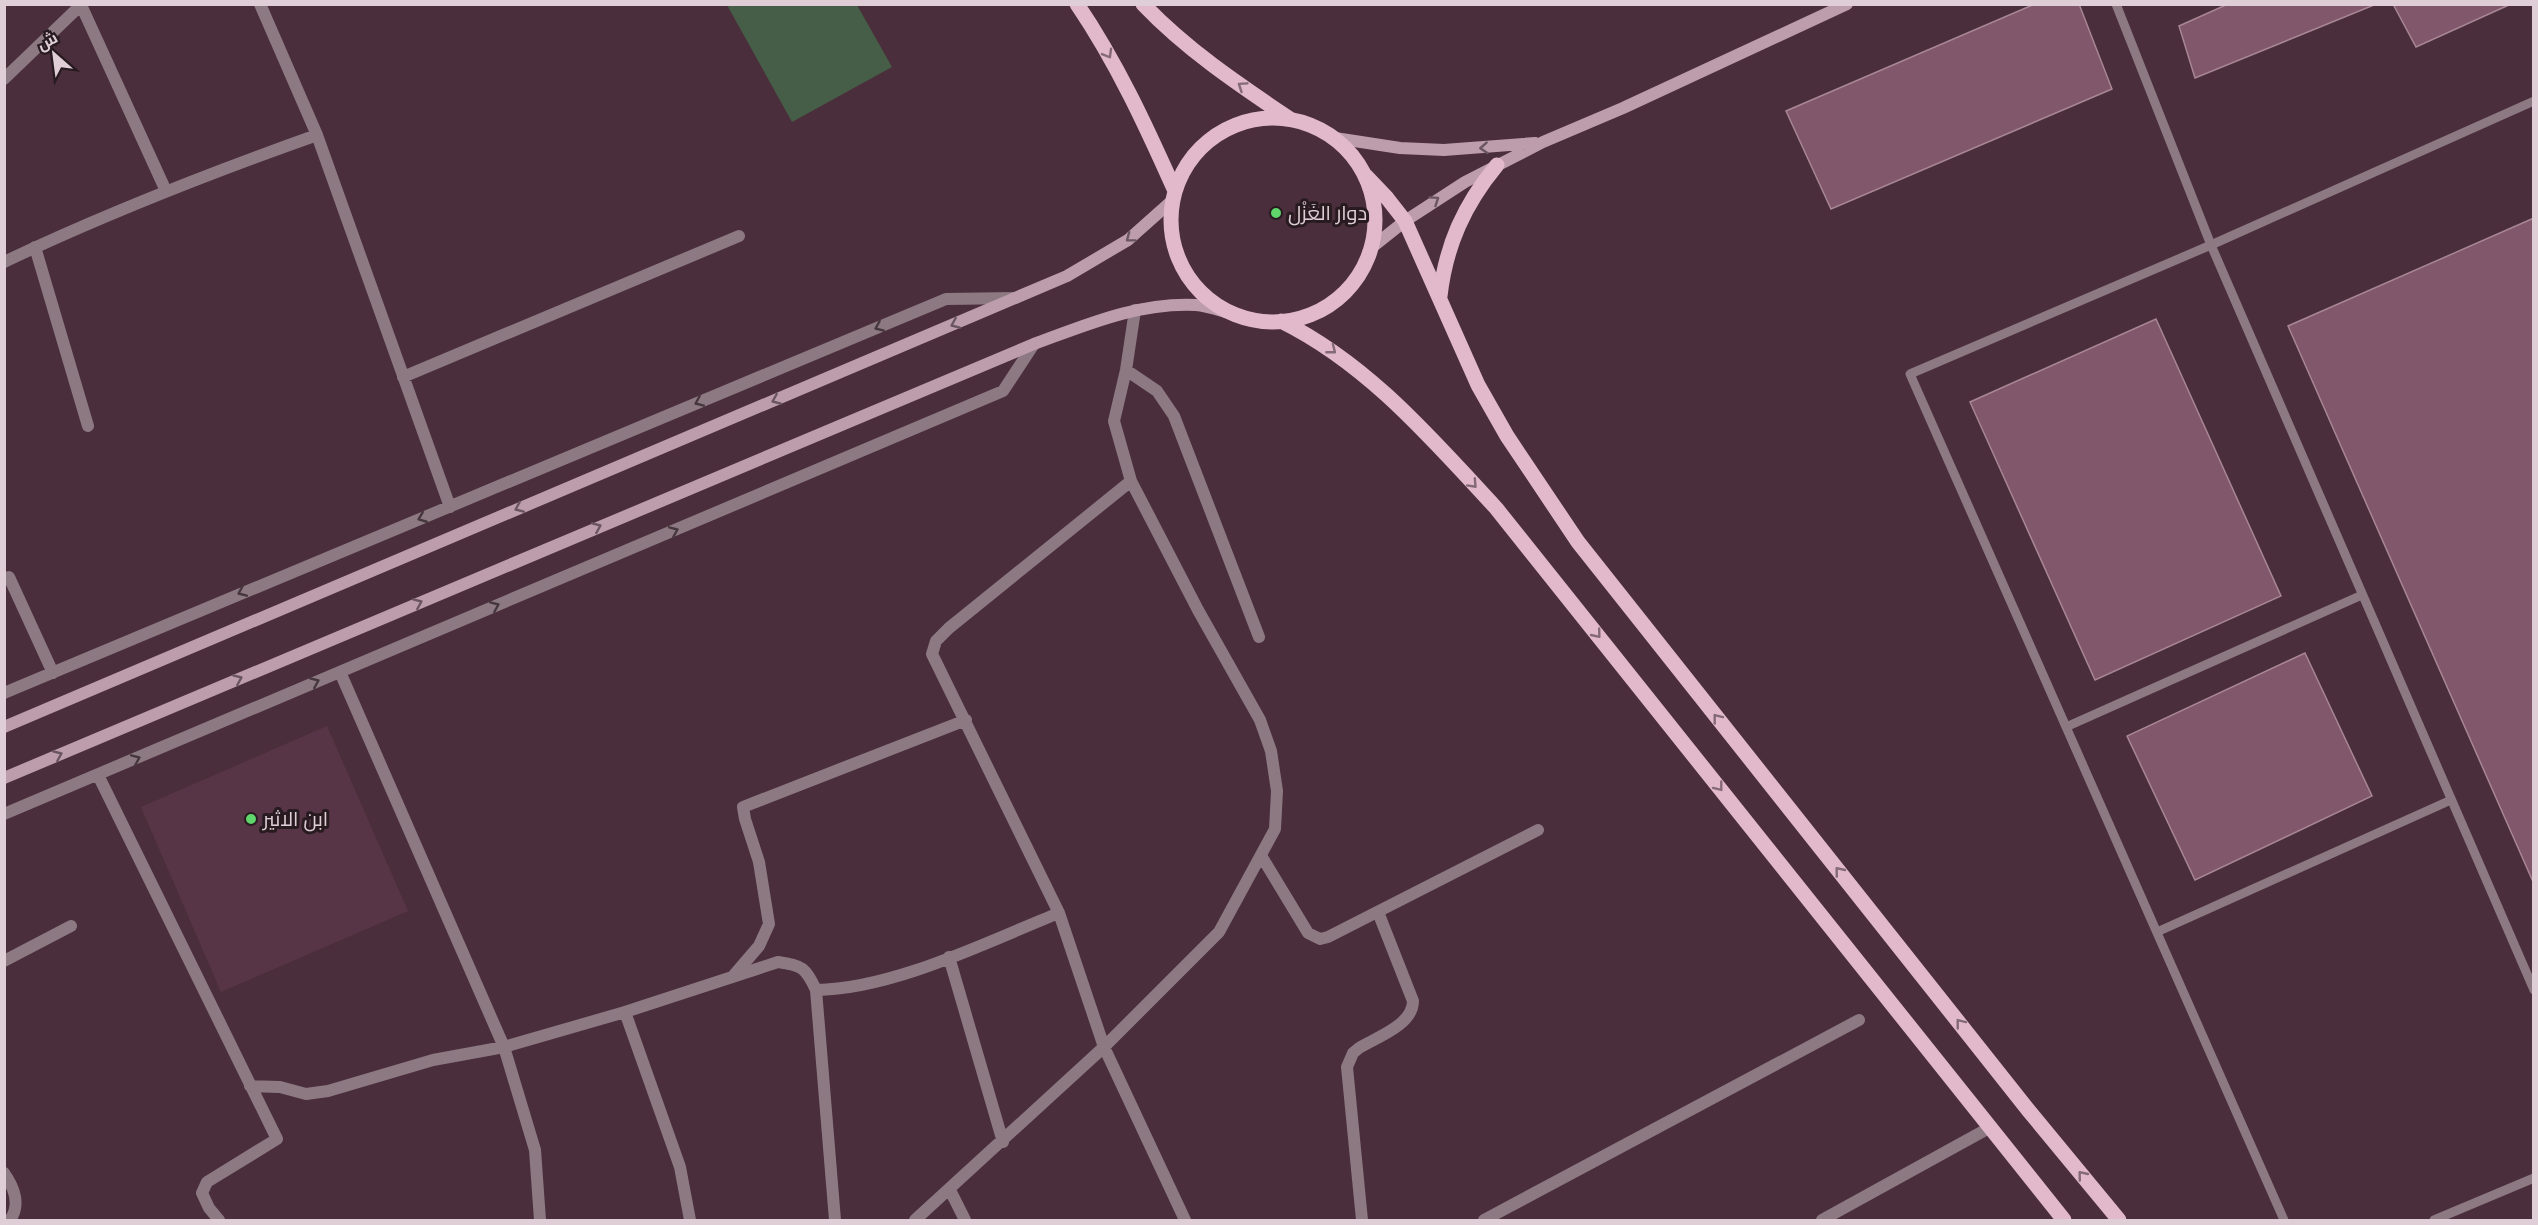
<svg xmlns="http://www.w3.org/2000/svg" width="2538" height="1225" viewBox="0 0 2538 1225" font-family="Spectral,Cairo,serif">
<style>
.built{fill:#583546}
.green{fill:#465d47}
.building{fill:#81576b;stroke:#a88695;stroke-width:1.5}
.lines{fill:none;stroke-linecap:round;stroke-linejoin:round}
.lane{stroke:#8d7982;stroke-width:9}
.street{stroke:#8d7982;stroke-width:12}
.secondary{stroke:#bd9dab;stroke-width:12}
.primary{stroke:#e2b9cb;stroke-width:15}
.oneway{stroke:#846a76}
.oneway2{stroke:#6a565f}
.oneway3{stroke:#46373d}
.poi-dot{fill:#5fd56b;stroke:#271b20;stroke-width:2}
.labels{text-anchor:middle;stroke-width:6;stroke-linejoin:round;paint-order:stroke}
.poi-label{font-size:20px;fill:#e0ced6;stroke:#271b20;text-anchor:start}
</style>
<rect width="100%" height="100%" fill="#4a2e3b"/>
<!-- built -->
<path class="built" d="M327,726l81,185 -187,81 -80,-185z"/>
<!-- green -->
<path class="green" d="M727,5h130l35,62 -100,55z"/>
<!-- building -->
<path class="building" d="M2035,4h44l33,85 -281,120 -45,-98z
M2228,4h146v1l-179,73 -16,-52z
M2393,4h118l-95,43z
M2534,218v666l-246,-558z
M2156,319l125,277 -186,84 -125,-278z
M2305,653l67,143 -177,84 -68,-144z"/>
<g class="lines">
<!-- lane -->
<path class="lane" d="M2116,4l95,241 323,745
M2066,727l296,-132
M2157,932l294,-132
M2284,1220l-374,-846 301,-129 323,-144
M2434,1220l100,-42"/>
<!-- street -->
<path class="street" d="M260,4l57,131 133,372
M81,5l85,186
M4,79l78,-75
M35,247l53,179
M4,262c103,-49 206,-89 313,-127
M1126,370l31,21 17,25 85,221
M403,377l336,-141
M1131,481l-182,147 -13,13 -4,13 127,259 45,134 81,173
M9,577l44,96
M340,672l164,375 31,103 5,70
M4,693l942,-394 69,-1
M98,775l179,364 -70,43 -5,11 7,15 10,12
M4,814l999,-423 31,-47
M1262,857l46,76 12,6 8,-2 210,-107
M949,957l54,185
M4,961l67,-35
M734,975l25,-29 10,-22 -10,-62 -14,-43 -2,-12 223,-87
M816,990l19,230
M625,1012l55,155 10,53
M250,1086l30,1 26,7 22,-3 105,-31 71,-13 121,-35 153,-50c24,3 28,6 38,28 78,-1 170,-48 243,-77
M4,1173c10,14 17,32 6,47
M950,1190l15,30
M915,1220l189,-173 115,-115 56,-103 2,-38 -6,-40 -11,-31 -62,-110 -67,-129 -17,-60 12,-51 9,-60
M1362,1220l-15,-153 6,-14 6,-5c18,-11 54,-23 54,-47l-35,-89
M1484,1220l375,-200
M1822,1220l167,-92"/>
<!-- secondary -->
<path class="secondary" d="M1335,138l65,10 44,2 91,-7
M1371,248l34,-27 60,-39 78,-40 80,-34 224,-104
M4,727l1063,-451 61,-36 46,-41
M4,778l1030,-434c52,-19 105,-42 162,-39 12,1 25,6 37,9"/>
<!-- primary -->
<path class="primary" d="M1077,4c40,59 69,122 98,187
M1143,4c44,46 95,80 147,115
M1171 220a102 102 0 1 1 204 0a102 102 0 1 1-204 0Z
M1366,176l21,22 18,23 73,164 29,51 71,106 451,569 90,109
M1440,296c6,-51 24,-91 57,-131
M1281,321c87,43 150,117 215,187l568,712"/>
</g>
<!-- one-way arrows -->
<defs><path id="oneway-chevron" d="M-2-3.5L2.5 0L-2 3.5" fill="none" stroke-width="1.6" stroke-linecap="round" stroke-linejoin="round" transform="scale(1.5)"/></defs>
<g class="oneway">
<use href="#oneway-chevron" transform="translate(1108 54) rotate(60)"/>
<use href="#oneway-chevron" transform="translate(1242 86) rotate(-146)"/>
<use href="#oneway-chevron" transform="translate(1332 350) rotate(38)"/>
<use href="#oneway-chevron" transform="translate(1473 484) rotate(47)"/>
<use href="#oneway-chevron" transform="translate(1597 634) rotate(51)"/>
<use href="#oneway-chevron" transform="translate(1717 718) rotate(-128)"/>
<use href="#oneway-chevron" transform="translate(1719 787) rotate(52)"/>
<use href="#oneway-chevron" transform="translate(1839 871) rotate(-129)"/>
<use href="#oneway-chevron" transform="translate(1960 1023) rotate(-128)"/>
<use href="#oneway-chevron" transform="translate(2082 1175) rotate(-129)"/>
</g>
<g class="oneway2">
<use href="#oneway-chevron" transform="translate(1484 148) rotate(176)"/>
<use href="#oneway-chevron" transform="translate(1435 200) rotate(-34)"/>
<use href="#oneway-chevron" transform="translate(1130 238) rotate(143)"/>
<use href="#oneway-chevron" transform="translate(955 324) rotate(157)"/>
<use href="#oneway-chevron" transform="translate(776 400) rotate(157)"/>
<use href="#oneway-chevron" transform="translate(519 508) rotate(157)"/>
<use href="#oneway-chevron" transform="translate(597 527) rotate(-23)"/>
<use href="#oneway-chevron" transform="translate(418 603) rotate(-23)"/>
<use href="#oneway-chevron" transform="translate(238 679) rotate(-23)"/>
<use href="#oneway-chevron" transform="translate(58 755) rotate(-23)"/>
</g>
<g class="oneway3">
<use href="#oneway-chevron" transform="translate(879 327) rotate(157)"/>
<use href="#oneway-chevron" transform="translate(699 402) rotate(157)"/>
<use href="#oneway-chevron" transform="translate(422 518) rotate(158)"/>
<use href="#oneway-chevron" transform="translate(674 531) rotate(-23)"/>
<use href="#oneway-chevron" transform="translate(242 592) rotate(157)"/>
<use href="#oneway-chevron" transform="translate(495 606) rotate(-23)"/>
<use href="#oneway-chevron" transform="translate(315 682) rotate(-23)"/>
<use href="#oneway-chevron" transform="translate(136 759) rotate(-23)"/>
</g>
<!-- markers -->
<g class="poi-dot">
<circle cx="1276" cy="213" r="6"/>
<circle cx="251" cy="819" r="6"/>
</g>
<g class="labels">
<!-- poi labels -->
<g class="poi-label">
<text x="1288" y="220">دوار الغَزْل</text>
<text x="263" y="826">ابن الاثير</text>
</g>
</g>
<!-- border -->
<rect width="2538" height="1225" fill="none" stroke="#e0ced6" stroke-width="12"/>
<!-- north arrow -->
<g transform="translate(54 54) rotate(332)" stroke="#271b20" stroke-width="4.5" paint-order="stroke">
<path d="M0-4.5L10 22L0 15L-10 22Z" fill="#e0ced6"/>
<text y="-9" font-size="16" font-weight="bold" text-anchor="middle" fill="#e0ced6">ش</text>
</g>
</svg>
